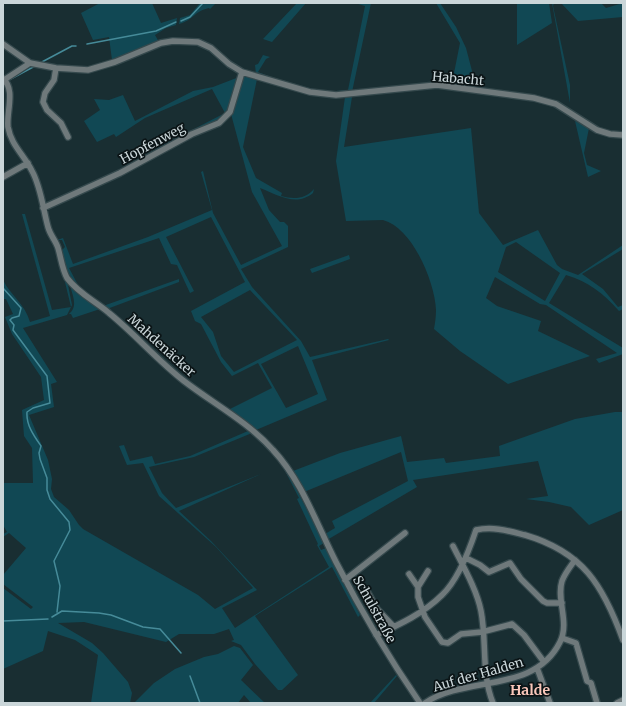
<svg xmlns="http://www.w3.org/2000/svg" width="626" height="706" viewBox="0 0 626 706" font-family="Merriweather,serif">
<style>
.green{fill:#114854;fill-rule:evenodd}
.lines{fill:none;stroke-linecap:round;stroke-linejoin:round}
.stream{stroke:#468b99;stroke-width:1.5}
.street-casing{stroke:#35494d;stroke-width:8}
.street{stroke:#6f797b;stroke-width:5.5}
.labels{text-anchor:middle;stroke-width:3.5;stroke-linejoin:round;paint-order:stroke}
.street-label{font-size:13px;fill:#cad6d9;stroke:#0b1416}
.neighbourhood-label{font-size:14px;font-weight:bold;fill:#f9c7ba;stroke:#0b1416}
</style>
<rect width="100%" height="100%" fill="#192e32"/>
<!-- green -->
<path class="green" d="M100,3h52l9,20 16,-5 -1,7 -10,3 -11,7 4,7 -47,18 -3,-23 -16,3 -12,-27z
M200,3h16l-6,6 -1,-1c-15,3 -15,12 -30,16l1,-6 10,-3z
M297,3h9l-34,39 -9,-3z
M355,3h16l-19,89h-30l-66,-18 -1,-9 3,-1 5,-9 7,2 -4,2 -8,13 23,9 44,11 23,-2 17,-84z
M436,3h4l16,24 10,21 10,38 -24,-3 8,-40z
M517,3h32l3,20 -35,22z
M552,3h2l-1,3 17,79v18z
M561,3h40l5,5 17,-5v14l-45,4z
M244,76l13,3 -14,68 13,31 26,15 -1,3c11,3 24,4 33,-7l-1,4c-17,14 -35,2 -53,-5l9,22 11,12h4l4,4v21l-47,22 11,18 49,54 9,16 78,-18 1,1 -77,20 15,40 -71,30 -28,-20 44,-22 -14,-25 -26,13 -11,-14 -20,-38 -6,-3 -4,-10 54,-29 -34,-65 -45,20 28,54 -4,2 -13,-28 -6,-1 -12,-26 -90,30 9,17 8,7h-3c-15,-15 -17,-22 -21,-42l3,-3 -3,-7h-5l6,-2 10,26 75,-27 64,-27 -11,-38 2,-1 10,42 28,52 41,-19 -30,-54 -21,-78 10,-34zM250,290l47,50 -63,32 -13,-16 -8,-24 -12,-15zM298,346l20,48 -32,14 -25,-44z
M239,77l-5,22 -9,19 -93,45 33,-19 60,-31 -13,-24 -67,29 -29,19 -2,-3 -17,8 -13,-21 16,-11 -6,-11 15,1 14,-5 12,26 58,-30 20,-4z
M345,97h7l-8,50 127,-19 8,85 24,32 35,-15 19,35 5,4 16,6 45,-30v4l-41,25 21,15 15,18 5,-2v4l-4,2c-16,-18 -30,-29 -53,-36l-17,28 74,45v6l-24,9 -3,-4 21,-6 -71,-48 -6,-1 -45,-27 -9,21 11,8 44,15 -3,10 52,25 -82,28 -48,-33 -26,-22c1,-6 2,-12 2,-19 -1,-27 -23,-82 -53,-90l-37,1 -10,-60zM516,242l44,31 -15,28 -47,-29 8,-25z
M575,121l14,7 -5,25 3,12 14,6 -13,6z
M22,214h3l27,96 19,-3 -7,-29 4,7 4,20 -5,10 -44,13 34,54 -6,2 3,23 -25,8 19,45 4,19 -1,10 3,8 15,13 10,15 4,4 115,66 17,14 38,-21 -37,-41 -57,-51 -16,-33 -16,2 -8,-19 5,-1 6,16 22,-5 3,8 35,-8 58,-25 4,2 -58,24 -45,10 13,26 14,15 85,-34 -82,37 32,30 46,49 -35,18 13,20 94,-61 -12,-22 1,-1 -21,-45 2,-1 -16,-31 3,2 38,74 -5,3 2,4 5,-2 34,67 -2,2 -26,-50 -77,49 43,59 -16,15h-4l-23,-26 -14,-19 -10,-4 3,-1 -5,-11 -15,5h-35l-13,8 -82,-20 -26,1 34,20 11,10 25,29 4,11 -2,10h-39l7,-48 -23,-15 -27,-9 -5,20 -40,18v-81l28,21 2,-2 -30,-23v-9l23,-27 -17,-15 -6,4v-3l4,-2 -4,-7v-83l1,41h29l-1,-35 -8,-12 -2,-26 22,-10 -3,-23 -29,-43 -7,-17 8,-3 -7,-15h-3v-19c8,16 22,24 27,42l20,-6z
M349,255l1,4 -38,14 -2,-4z
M179,279v3l-72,27 -21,-15h3l14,12z
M70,286l30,23 -27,9 -2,-4h-2c9,-7 4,-18 1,-28z
M615,412h8v98l-34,15 -18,-18 -22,-5 -23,-3 22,-3 -10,-35 -125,19 4,7 -90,53 -2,-6 10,-6 -3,-7 76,-40 -7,-29 -97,40 -11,-21 47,-18 61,-17 6,26 37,-4 2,5 54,-7 -1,-10 76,-27z
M234,646l6,2 13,17 -12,15 24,23h-14l-7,-8 -6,8h-104l20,-20 21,-14 29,-12 14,-3z
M396,675l1,1 -23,27h-4z"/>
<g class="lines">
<!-- stream -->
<path class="stream" d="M181,21l9,-4 13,-14
M87,44l69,-13 20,-9
M40,63l32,-17h4
M7,81l28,-15
M3,288l18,20 -2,8 -7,2 -2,2 4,5 -1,5 34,46 3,27 -17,5 -6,4c-1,13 7,24 14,34l-2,7 1,6 7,19v12l3,9 19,23 1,8 -16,31 6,25 -3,26
M52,617l10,-6 37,2 12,2 32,12 17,2 21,24
M3,621l45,-2
M190,676l10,27"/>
<defs>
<path id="street" d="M3,44l27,19 26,5 32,2 27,-8 46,-19 12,-2 25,1 13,6 18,16 13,8 68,20 26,3 101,-10 97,13 22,6 41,26 13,4 13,1
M56,68l-2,12 -9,13 -2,9 4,8 14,13 7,14
M3,79c13,10 3,34 5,48 3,18 16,28 24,44 9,16 11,38 16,56 2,8 8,14 10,21 3,10 4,21 9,30 11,15 28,23 42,35 26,21 48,47 75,68 30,23 64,41 89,69 29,31 44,75 63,112 25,49 53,96 84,141
M4,80l26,-17
M3,177l25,-14
M43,208l77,-35 72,-39 27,-11 11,-11 12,-40
M453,546c10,20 24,44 28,65 6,30 0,63 12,92
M466,558l14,7 9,7 21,-9 11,16 22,22 4,2h15
M409,574l9,13v10l7,20 17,25 6,1 13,-9 21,-2 30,-8 12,11 20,27
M345,580l60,-47
M418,587l10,-16
M368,593l9,16 17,18
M376,635c23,-10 48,-22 66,-40 16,-15 27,-44 34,-65 17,-4 33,1 49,5 58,17 78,50 98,105
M562,638l14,5 11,38 4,2 6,20
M537,668l13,35
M425,703c42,-28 109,-9 135,-61 10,-20 -4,-42 2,-61 3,-8 8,-14 13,-21
M617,703l6,-3"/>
</defs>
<!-- street casing -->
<use href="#street" class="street-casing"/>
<!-- street -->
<use href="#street" class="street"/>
</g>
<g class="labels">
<!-- street labels -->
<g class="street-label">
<text transform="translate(458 78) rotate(5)" y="5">Habacht</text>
<text transform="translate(152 143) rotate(-28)" y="5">Hopfenweg</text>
<text transform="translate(162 345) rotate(42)" y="5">Mahdenäcker</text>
<text transform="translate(375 609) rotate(61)" y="5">Schulstraße</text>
<text transform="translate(478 674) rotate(-16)" y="5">Auf der Halden</text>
</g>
<!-- neighbourhood labels -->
<g class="neighbourhood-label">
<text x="530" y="695">Halde</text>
</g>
</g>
<!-- border -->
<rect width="626" height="706" fill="none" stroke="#cad6d9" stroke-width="8"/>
</svg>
